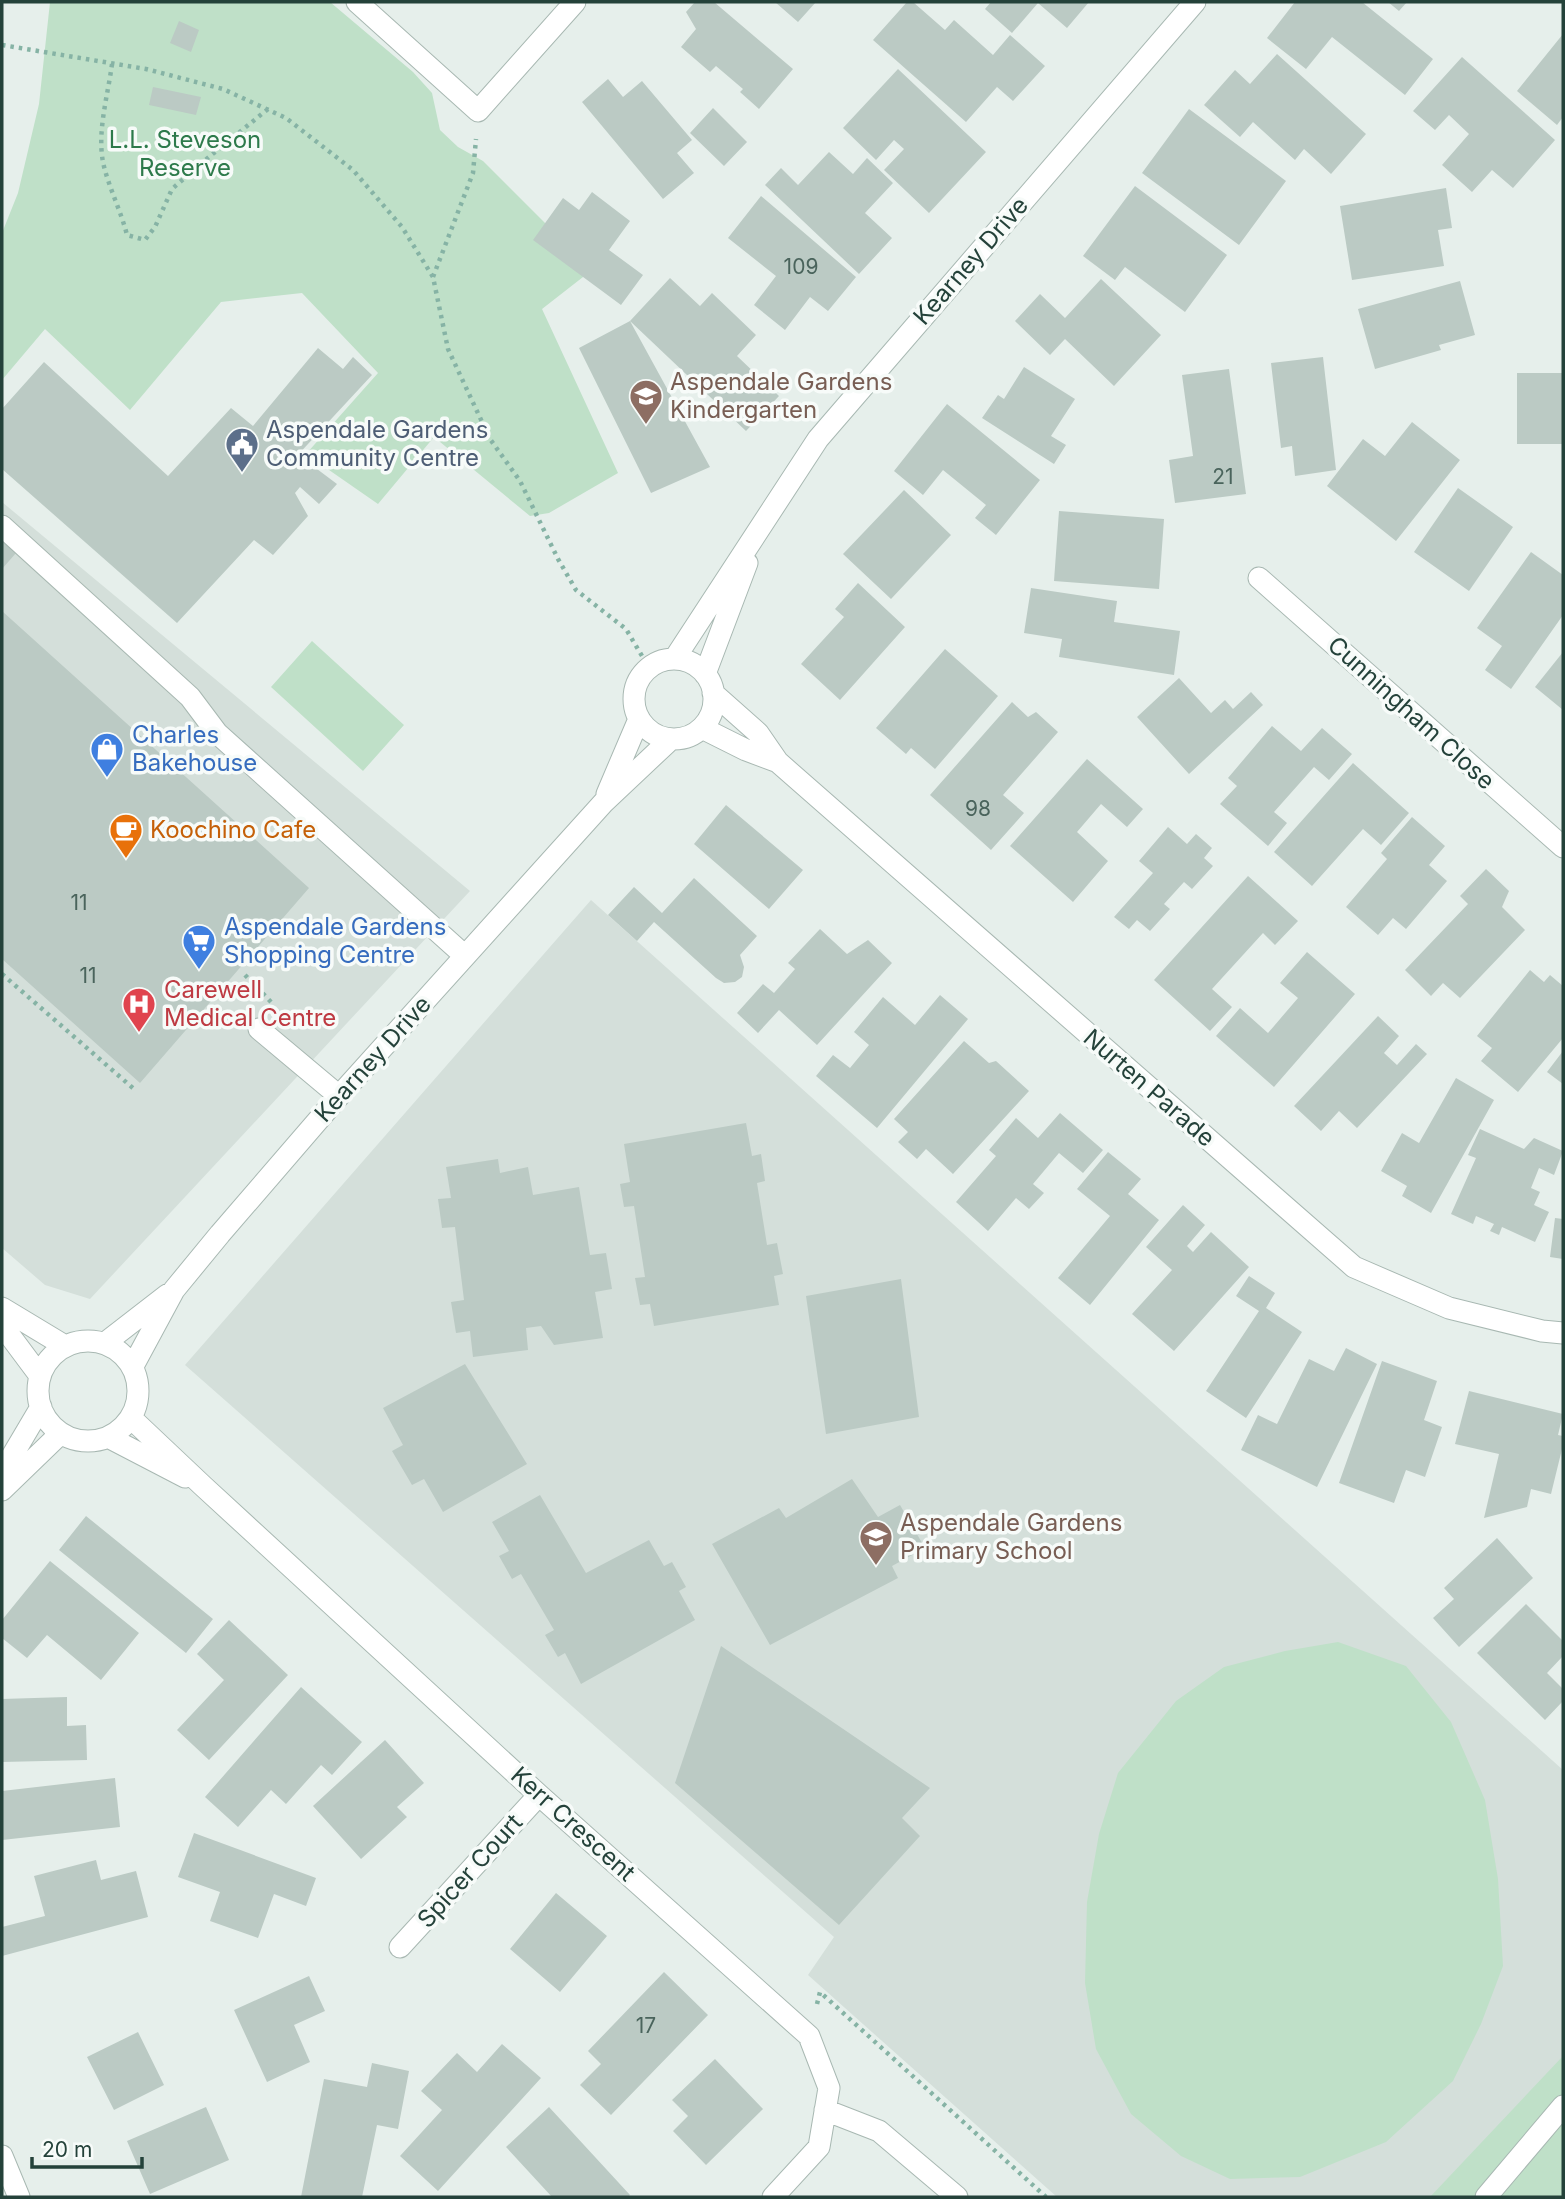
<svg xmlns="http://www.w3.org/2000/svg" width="1565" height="2199" viewBox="0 0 1565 2199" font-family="Inter,sans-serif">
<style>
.built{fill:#d4dfda}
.green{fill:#bfe0c8}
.building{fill:#bbcac4}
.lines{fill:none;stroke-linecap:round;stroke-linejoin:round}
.minor-casing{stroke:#a8b8b2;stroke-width:23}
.path{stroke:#86b3a5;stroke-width:4.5;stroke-dasharray:3.5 5;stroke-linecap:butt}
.minor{stroke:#fff;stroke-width:21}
.labels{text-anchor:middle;stroke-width:7;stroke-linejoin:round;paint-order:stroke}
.number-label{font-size:21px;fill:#4a645c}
.park-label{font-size:24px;fill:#2d7a4b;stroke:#f7fbf9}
.street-label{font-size:24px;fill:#24423a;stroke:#f7fbf9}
.education-label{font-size:24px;fill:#785e54;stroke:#f7fbf9;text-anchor:start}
.service-label{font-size:24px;fill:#4e5e75;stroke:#f7fbf9;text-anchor:start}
.shop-label{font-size:24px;fill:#366cbe;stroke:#f7fbf9;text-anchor:start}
.food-label{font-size:24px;fill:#c56008;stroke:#f7fbf9;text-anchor:start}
.health-label{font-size:24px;fill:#be3a42;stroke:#f7fbf9;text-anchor:start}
</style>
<rect width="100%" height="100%" fill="#e6efeb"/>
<!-- built -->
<path class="built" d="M2,502l468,389 -380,408 -45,-14 -43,-37z
M591,900l972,870v293l-122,134h-384l-249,-222 26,-38 -649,-572z"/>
<!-- green -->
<path class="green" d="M50,2h280l83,70 19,21 8,37 18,17 25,14 109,109 -50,39 76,164 -69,40 -19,3 -96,-79 -56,67 -72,-50 72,-81 -76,-80 -81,9 -91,108 -85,-81 -43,51v-147l16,-40 21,-89z
M312,641l92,84 -41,46 -92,-84z
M1338,1642l68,24 45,56 34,78 13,79 5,87 -22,58 -28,57 -67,61 -86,35 -70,2 -49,-23 -50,-42 -35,-65 -11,-66 2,-81 12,-68 19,-61 58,-72 48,-34 61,-16z
M1563,2056v141h-133z"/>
<!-- building -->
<path class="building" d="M695,2h19l79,67 -34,40 -19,-17 3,-3 -27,-23 -6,6 -29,-25 15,-18 -10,-17z
M775,2h41l-18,20z
M907,2h6l32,28 9,-10 39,35 17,-20 35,31 -32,35 -16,-14 -31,35 -93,-82z
M991,2h98l-22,26 -29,-25 -26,30 -27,-24z
M1295,2h67l71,57 -28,36 -73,-58 -26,32 -39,-31z
M1388,2h19l-8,9z
M179,21l20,9 -8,22 -21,-9z
M1563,34v83l-6,8 -40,-34z
M1277,54l89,80 -35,40 -27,-25 -9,11 -42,-38 -13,15 -36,-32 31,-35 15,14z
M1462,57l93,83 -42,48 -21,-18 -20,22 -30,-27 27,-31 -20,-19 -14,15 -22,-19z
M898,69l88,83 -57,61 -45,-43 20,-21 -10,-9 -18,20 -33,-32z
M608,79l15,18 19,-16 50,59 -15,13 17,20 -31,26 -81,-97z
M153,87l48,10 -5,18 -47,-10z
M713,108l34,34 -23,24 -34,-33z
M1189,109l97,72 -47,64 -97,-72z
M829,152l24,22 14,-16 26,25 -28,30 27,25 -33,36 -94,-89 16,-17 17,17z
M1135,186l92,69 -42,57 -60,-45 -10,13 -32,-24z
M1446,188l6,40 -14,2 6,36 -92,14 -12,-74z
M592,192l38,29 -21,29 34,25 -22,30 -88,-65 30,-42 16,12z
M761,196l95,81 -28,34 -18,-14 -25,33 -31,-25 22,-29 -48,-38z
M670,278l30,28 12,-13 44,42 -19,21 42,40 -33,35 -116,-110z
M1101,279l60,56 -47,51 -49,-47 -15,16 -35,-34 25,-27 25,24z
M1460,281l15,54 -36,10 2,5 -66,19 -17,-60z
M630,321l80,146 -59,26 -72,-145z
M318,348l25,21 10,-12 19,18 -77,83 22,11 20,15 -18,20 -19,-17 -5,6 13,23 -35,39 -19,-15 -77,83 -175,-154v-60l42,-47 124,114 63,-68 22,18z
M1323,357l13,113 -41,6 -3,-30 -11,2 -10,-85z
M1024,367l51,32 -24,37 15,9 -12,19 -72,-46 16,-23 6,4z
M1229,369l17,125 -71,9 -6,-43 24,-4 -11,-81z
M1517,373h46v71h-46z
M947,404l93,76 -44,55 -21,-17 11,-13 -43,-35 -20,25 -29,-24z
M1412,422l48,38 -64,81 -69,-55 36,-47 22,17z
M1458,488l55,39 -44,64 -55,-39z
M904,490l47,45 -60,64 -48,-45z
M1059,511l105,8 -5,70 -105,-8z
M2,541l14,12 -14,16z
M1531,552l32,23v40l-52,74 -26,-19 17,-24 -25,-18z
M858,583l47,44 -65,73 -39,-36 43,-47 -9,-8z
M1031,588l86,13 -3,21 66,9 -6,44 -115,-18 3,-18 -38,-6z
M2,611l307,277 -169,195 -138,-124z
M945,649l53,47 -63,73 -24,-21 -5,6 -30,-26z
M1563,652v58l-28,-23z
M1179,678l32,35 14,-13 8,9 18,-17 12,13 -74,69 -52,-57z
M1012,702l16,15 8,-5 22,20 -55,63 21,18 -33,37 -61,-55z
M1272,726l29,25 21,-23 30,26 -23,26 -15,-13 -40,45 13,11 -19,23 -48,-42 17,-18 -9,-8z
M1087,759l56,50 -16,18 -26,-23 -24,28 31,29 -35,41 -63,-56z
M1353,763l56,50 -28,32 -18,-16 -51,57 -38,-34z
M726,805l77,65 -34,39 -75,-65z
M1412,817l33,29 -16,19 18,16 -41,48 -13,-11 -15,17 -32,-28 41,-48 -6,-6z
M1168,827l19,17 9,-10 16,14 -8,10 9,8 -21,23 -8,-7 -20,22 6,5 -20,22 -13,-11 -8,9 -15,-12 39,-44 -14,-12z
M1486,869l23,22 -7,16 23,23 -65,68 -17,-15 -12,13 -26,-26 63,-66 -8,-8z
M1248,876l50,45 -23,24 -12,-12 -51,56 20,18 -22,24 -56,-51z
M694,878l63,58 -17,19 4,12 -2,10 -7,5 -11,1 -8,-5 -62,-56 -17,19 -29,-26 26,-28 28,26z
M820,929l27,25 21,-14 24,23 -75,82 -38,-35 -21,23 -21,-20 26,-29 11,9 21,-24 -7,-6z
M1307,952l48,42 -81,93 -58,-51 24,-28 28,25 30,-35 -18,-15z
M1530,970l14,12 6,-7 13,11v52l-45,54 -37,-31 11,-13 -15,-12z
M940,995l28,24 -91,109 -61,-52 17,-21 17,13 19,-23 -15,-13 29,-35 32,28z
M1378,1016l21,20 -15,17 13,12 19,-21 11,10 -70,74 -18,-17 -18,20 -27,-25z
M964,1041l25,22 7,-2 33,30 -76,83 -27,-25 -9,10 -19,-17 10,-10 -14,-13z
M1563,1051v33l-16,-12z
M1456,1078l38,22 -63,113 -29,-17 5,-10 -26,-15 21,-38 17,10z
M1060,1113l43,37 -20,23 -24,-20 -26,31 11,9 -15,16 -13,-11 -28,33 -32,-29 40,-46 -7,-6 27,-32 22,20z
M746,1123l6,33 9,-2 4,27 -8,2 10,62 10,-2 6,31 -9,2 5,29 -125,21 -4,-22 -10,1 -5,-27 10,-1 -11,-71 -10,1 -4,-23 10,-2 -6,-38z
M1480,1129l44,20 10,-11 29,13 -9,24 -15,-7 -8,20 9,4 -6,13 15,7 -14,30 -33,-15 -3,8 -9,-4 4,-7 -18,-8 -3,8 -22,-10 25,-56 -8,-3z
M1108,1152l33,27 -13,15 31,26 -69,85 -32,-27 52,-62 -33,-27z
M498,1159l2,14 28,-6 5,28 46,-8 11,68 16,-2 6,36 -17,3 8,46 -49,7 -13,-19 -15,2 2,22 -55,7 -3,-26 -14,2 -5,-31 13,-2 -9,-73 -13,1 -4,-29 13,-1 -5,-31z
M1183,1205l22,20 -18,21 6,6 18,-20 38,35 -75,84 -42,-37 40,-44 -26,-23z
M1555,1218l8,1v40l-13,-2z
M1249,1276l26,17 -9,15 36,24 -56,86 -40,-27 53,-80 -23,-15z
M901,1279l18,138 -93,17 -20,-138z
M1346,1348l31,16 -60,123 -76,-37 17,-35 19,9 32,-65 25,12z
M1382,1361l55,20 -13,39 18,7 -17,50 -19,-7 -12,33 -55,-20z
M465,1364l62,100 -84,48 -19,-33 -12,6 -20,-34 11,-6 -20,-37z
M1469,1391l94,23 -5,21 5,1v9l-12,49 -20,-5 -4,18 -43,11 15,-64 -44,-10z
M852,1479l26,38 22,-12 25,43 -33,18 6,12 -128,67 -58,-101 67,-36 7,10z
M540,1495l46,78 63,-33 15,26 8,-4 14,25 -7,4 16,29 -114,64 -16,-31 -7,4 -13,-22 9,-5 -33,-56 -9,5 -13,-23 10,-5 -17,-29z
M86,1516l127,103 -27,34 -127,-103z
M1497,1538l36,40 -74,69 -26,-29 21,-19 -10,-11z
M50,1561l89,72 -38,47 -54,-45 -20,23 -25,-20v-18z
M1526,1604l37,37v15l-16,17 16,16v12l-18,19 -68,-67z
M229,1620l59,55 -79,85 -32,-30 47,-50 -27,-26z
M721,1646l209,142 -28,30 18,18 -81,89 -164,-142z
M301,1687l61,55 -30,33 -11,-10 -35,39 -15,-14 -33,37 -33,-30z
M67,1697v29l19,-1 1,35 -85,2v-63z
M385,1740l39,43 -27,24 10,10 -46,42 -48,-53z
M115,1778l5,49 -118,13v-49z
M194,1833l122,45 -10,28 -32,-12 -16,44 -48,-17 10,-29 -42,-15z
M96,1860l5,20 35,-9 12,46 -146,39v-29l43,-11 -11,-40z
M556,1893l51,43 -47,56 -50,-43z
M664,1972l44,43 -97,100 -31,-30 21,-21 -13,-13z
M309,1976l16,35 -31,14 16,37 -43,20 -33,-72z
M138,2032l26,53 -50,25 -27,-53z
M502,2044l39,34 -103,113 -38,-35 42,-46 -21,-19 36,-38 20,19z
M715,2059l48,50 -57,56 -33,-34 15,-15 -16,-16z
M372,2063l37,8 -11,58 -21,-4 -15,72h-61l23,-118 43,8z
M206,2107l23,53 -79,34 -23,-53z
M549,2107l81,88 -2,2h-76l-46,-50z"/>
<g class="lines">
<defs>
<path id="minor" d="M357,2l121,109 97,-109
M2,526l188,171 27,36 248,223
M1259,578l304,269
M675,658l143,-219 377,-437
M634 699a40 40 0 1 1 80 0a40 40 0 1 1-80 0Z
M705,674l42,-111
M713,693l45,40 20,29 576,505 95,41 93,23 21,2
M702,728l44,22 32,12
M607,794l32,-75
M259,1029l80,67
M2,1308l63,38
M2,1325l38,51
M38 1391a50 50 0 1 1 100 0a50 50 0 1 1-100 0Z
M105,1343l62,-48
M133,1366l41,-76 46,-56 119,-138 265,-294 67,-63
M131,1418l72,68 336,309 270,241 20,52 -10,59 -46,50
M108,1437l77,40
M2,1473l39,-66
M2,1490l59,-57
M400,1947l139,-152
M825,2110l54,21 78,66
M2,2156l17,41
M1486,2197l77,-91"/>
</defs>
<!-- minor casing -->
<use href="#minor" class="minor-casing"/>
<!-- path -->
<path class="path" d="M2,45l144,24 77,20 63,29 67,52 49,57 31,50 15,72 42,90 30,42 38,78 18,31 50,39 19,32
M112,64c-4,31 -15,67 -9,98 5,24 18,49 24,73l18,5 10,-13 17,-38 32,-28 64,-52
M433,277l40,-104 3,-34
M2,974l132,115
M245,975l26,27
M817,2004l3,-12 226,205"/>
<!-- minor -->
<use href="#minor" class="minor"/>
</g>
<!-- icons -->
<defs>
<symbol id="school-pin" viewBox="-11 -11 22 30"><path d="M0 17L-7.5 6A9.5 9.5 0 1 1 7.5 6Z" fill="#8d6e63" stroke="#f7fbf9"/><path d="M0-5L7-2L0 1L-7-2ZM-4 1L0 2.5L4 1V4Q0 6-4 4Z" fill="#fff"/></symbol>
<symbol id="civic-pin" viewBox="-11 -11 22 30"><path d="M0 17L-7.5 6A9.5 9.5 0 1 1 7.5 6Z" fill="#5c6f8a" stroke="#f7fbf9"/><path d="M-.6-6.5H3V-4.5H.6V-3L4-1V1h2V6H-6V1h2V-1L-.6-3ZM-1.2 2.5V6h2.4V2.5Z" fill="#fff"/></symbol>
<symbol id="shop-pin" viewBox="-11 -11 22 30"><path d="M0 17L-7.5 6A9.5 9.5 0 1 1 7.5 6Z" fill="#3f7fe0" stroke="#f7fbf9"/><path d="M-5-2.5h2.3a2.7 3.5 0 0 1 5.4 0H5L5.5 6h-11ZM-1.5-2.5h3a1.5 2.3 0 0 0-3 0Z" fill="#fff"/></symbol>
<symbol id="cafe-pin" viewBox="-11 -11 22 30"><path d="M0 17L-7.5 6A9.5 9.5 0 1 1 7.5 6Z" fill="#e8710a" stroke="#f7fbf9"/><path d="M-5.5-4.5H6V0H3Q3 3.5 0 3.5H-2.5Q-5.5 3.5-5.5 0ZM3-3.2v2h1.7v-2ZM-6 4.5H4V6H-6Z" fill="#fff"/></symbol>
<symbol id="supermarket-pin" viewBox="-11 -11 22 30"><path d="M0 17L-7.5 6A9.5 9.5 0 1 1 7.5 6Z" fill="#3f7fe0" stroke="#f7fbf9"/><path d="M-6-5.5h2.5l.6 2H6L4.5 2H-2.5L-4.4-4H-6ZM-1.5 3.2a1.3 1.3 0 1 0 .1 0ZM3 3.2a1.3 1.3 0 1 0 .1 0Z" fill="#fff"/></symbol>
<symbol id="hospital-pin" viewBox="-11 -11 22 30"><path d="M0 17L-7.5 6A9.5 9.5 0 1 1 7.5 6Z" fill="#e0444e" stroke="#f7fbf9"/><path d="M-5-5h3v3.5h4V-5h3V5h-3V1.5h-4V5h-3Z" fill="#fff"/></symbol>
</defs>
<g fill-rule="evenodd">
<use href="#school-pin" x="627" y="377" width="38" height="52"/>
<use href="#civic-pin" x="223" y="425" width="38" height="52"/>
<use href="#shop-pin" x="88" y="730" width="38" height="52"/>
<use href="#cafe-pin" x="107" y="811" width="38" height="52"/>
<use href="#supermarket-pin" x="180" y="922" width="38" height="52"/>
<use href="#hospital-pin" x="120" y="985" width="38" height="52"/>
<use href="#school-pin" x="857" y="1518" width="38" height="52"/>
</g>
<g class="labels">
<!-- number labels -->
<g class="number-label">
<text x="801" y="274">109</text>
<text x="1223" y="484">21</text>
<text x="978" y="816">98</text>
<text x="79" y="910">11</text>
<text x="88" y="983">11</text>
<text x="646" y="2033">17</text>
</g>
<!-- park labels -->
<g class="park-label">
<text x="185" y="148">L.L. Steveson<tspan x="185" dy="28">Reserve</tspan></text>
</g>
<!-- street labels -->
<g class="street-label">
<text transform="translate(971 261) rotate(-49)" y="8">Kearney Drive</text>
<text transform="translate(1411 713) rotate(42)" y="8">Cunningham Close</text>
<text transform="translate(373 1059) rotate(-48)" y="8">Kearney Drive</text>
<text transform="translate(1149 1088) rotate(41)" y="8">Nurten Parade</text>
<text transform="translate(573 1824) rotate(42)" y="8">Kerr Crescent</text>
<text transform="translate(470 1871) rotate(-48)" y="8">Spicer Court</text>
</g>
<!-- education labels -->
<g class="education-label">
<text x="670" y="390">Aspendale Gardens<tspan x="670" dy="28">Kindergarten</tspan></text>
<text x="900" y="1531">Aspendale Gardens<tspan x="900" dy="28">Primary School</tspan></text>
</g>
<!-- service labels -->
<g class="service-label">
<text x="266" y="438">Aspendale Gardens<tspan x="266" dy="28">Community Centre</tspan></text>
</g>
<!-- shop labels -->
<g class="shop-label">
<text x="132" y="743">Charles<tspan x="132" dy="28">Bakehouse</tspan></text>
<text x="224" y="935">Aspendale Gardens<tspan x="224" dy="28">Shopping Centre</tspan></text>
</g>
<!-- food labels -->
<g class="food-label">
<text x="150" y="838">Koochino Cafe</text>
</g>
<!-- health labels -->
<g class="health-label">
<text x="164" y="998">Carewell<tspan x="164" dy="28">Medical Centre</tspan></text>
</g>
</g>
<!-- border -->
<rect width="1565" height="2199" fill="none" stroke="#24423a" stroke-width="7"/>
<!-- scale -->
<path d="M32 2157v10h110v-10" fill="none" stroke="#24423a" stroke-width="3.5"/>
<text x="42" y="2157" font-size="21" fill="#24423a" stroke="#f7fbf9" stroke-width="5" paint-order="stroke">20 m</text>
</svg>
